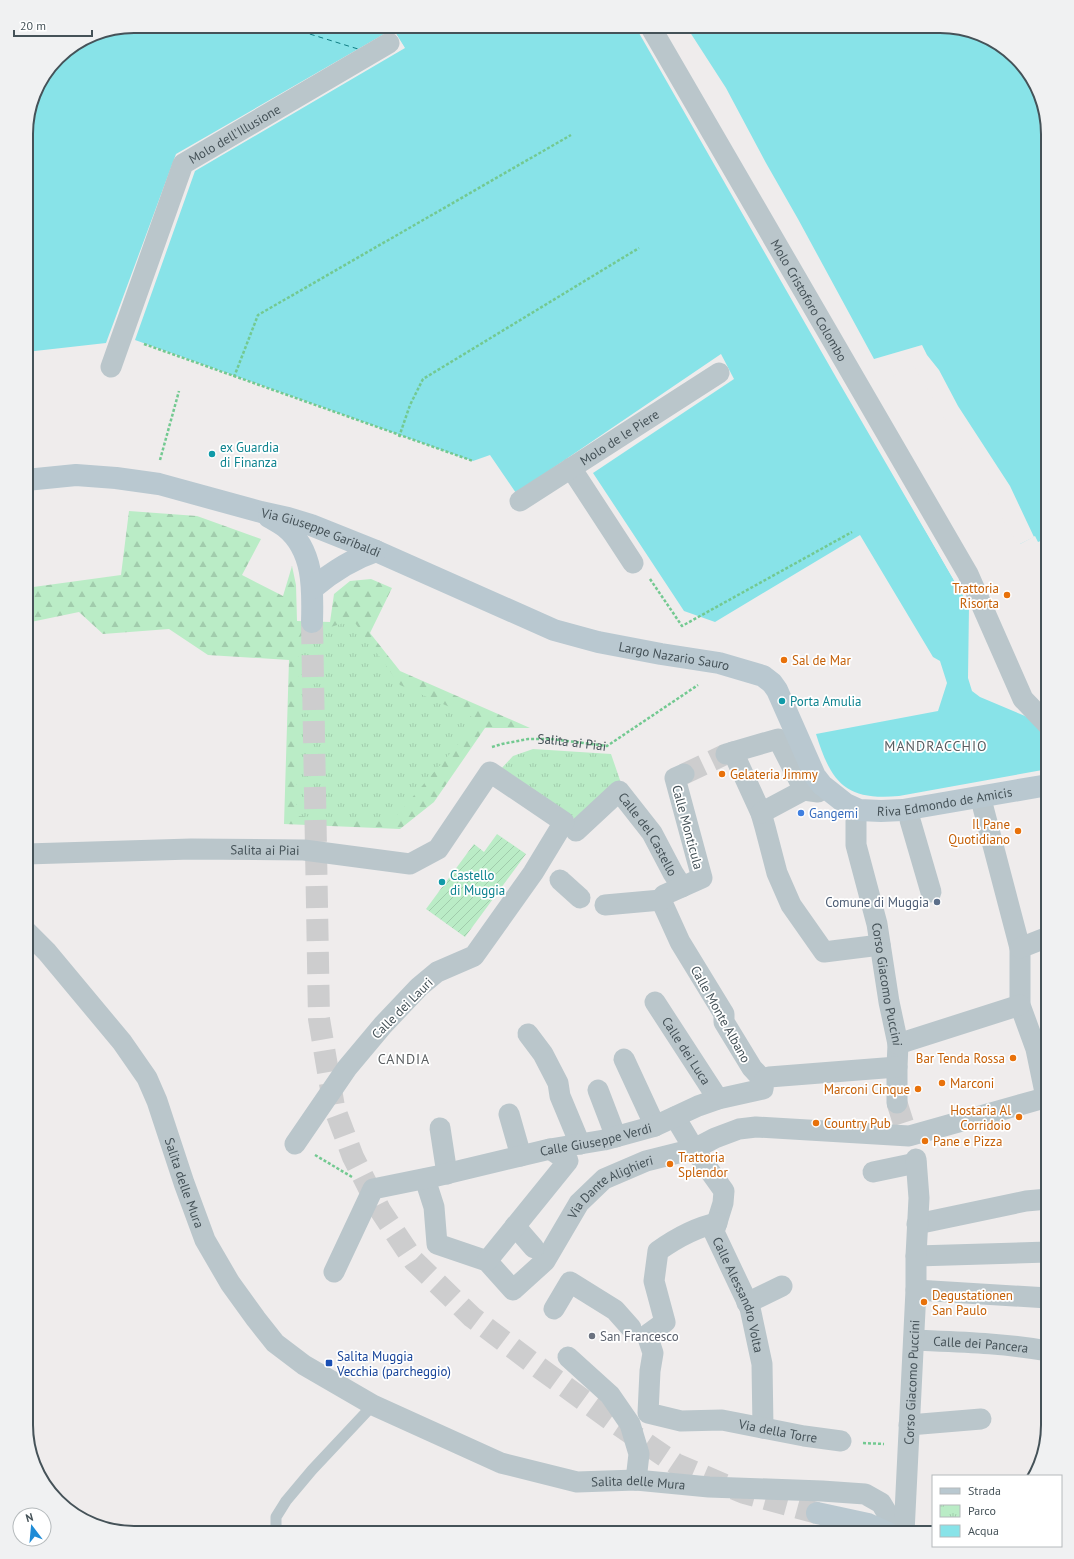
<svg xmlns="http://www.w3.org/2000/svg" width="1074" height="1559" viewBox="0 0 1074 1559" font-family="'PT Sans',sans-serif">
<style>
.forest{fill:url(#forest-firs)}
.park{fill:url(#park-tufts)}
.garden{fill:url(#garden-furrows)}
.water{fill:#88e3e8}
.pier{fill:#efecec}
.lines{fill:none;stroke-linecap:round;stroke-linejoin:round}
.ferry{stroke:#107d83;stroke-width:1;stroke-dasharray:5 4;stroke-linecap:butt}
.street-tunnel{stroke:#cdcdce;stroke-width:21;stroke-dasharray:21 10;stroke-linecap:butt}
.secondary-tunnel{stroke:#cdcdce;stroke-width:22;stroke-dasharray:22 11;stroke-linecap:butt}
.path{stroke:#73c991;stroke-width:2.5;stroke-dasharray:3 2;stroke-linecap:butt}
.lane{stroke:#bac6cb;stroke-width:11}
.street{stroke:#bac6cb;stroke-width:21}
.secondary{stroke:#b9c8d0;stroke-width:22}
.culture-dot{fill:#0f9aa8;stroke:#fff;stroke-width:1.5}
.food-dot{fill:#e8710a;stroke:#fff;stroke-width:1.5}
.shop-dot{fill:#3f7fe0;stroke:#fff;stroke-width:1.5}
.service-dot{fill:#5c6f8a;stroke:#fff;stroke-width:1.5}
.worship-dot{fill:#6b7280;stroke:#fff;stroke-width:1.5}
.transit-dot{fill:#1a4fb4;stroke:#fff;stroke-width:1.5}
.labels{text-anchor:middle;stroke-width:3.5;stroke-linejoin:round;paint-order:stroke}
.street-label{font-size:13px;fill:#455258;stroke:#fff}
.culture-label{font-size:13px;fill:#0d838f;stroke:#fff;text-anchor:start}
.food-label{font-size:13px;fill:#c56008;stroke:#fff;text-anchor:start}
.shop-label{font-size:13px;fill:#366cbe;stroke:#fff;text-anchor:start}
.service-label{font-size:13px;fill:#4e5e75;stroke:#fff;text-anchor:end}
.worship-label{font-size:13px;fill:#5b616d;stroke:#fff;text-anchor:start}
.transit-label{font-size:13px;fill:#164399;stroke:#fff;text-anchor:start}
.neighbourhood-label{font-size:14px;letter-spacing:1px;fill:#595d60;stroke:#fff}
.rim{fill:none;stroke:#455258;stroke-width:2}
</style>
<defs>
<pattern id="forest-firs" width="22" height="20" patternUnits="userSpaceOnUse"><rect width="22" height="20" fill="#baecc6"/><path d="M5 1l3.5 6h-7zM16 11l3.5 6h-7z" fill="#a1ccac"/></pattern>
<pattern id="park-tufts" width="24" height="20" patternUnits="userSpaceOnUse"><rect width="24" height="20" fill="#baecc6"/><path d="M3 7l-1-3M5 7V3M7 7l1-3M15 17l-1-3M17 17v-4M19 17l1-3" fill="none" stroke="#a1ccac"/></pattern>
<pattern id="garden-furrows" width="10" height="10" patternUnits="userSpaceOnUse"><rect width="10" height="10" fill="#baecc6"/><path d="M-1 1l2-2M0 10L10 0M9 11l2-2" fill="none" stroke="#a1ccac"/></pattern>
</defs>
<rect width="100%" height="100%" fill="#efecec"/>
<!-- forest -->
<path class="forest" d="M129,511l68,5 64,23 -19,36 41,21 9,-30 4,19 1,36 33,1 4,-28 16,-13 21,-2 21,9 -22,45 30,38 130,57h-45l-51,74 -34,27 -116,-5 5,-164 -81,-5 -39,-26 -66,5 -24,-22 -53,11v-35l95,-13z"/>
<!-- park -->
<path class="park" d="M353,620l47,65 79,35 -88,102 -95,-6 3,-179z
M533,749l78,5 10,29 -45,37 -76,-50 13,-14z"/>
<!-- garden -->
<path class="garden" d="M497,834l29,20 -61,83 -39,-28 48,-65 10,8z"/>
<!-- water -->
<path class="water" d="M134,26h501l202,353 132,227 -1,72 4,13 8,6 45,19 14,9 9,17v27l-149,27c-54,5 -68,-14 -83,-62l122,-23 9,-28 -7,-22 -7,-4 -73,-122 -145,87 -31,-11 -91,-138 141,-94 -13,-25 -205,139 -26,-38 -17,6 -338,-121 60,-169 210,-123 -12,-19 -217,125 -70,189 -80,9v-225l8,-35 24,-35 35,-23z
M663,26h284l53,18 34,36 14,54v404l-10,4 -3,-6 -15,8 -105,-180 -43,20z
M1048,545v21l-7,-18z"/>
<!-- pier -->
<path class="pier" d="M636,26l321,555 -2,1z
M661,26h25l40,62 40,75 32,56 76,140 48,-14 5,10 12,15 19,36 52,80 24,51 -16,8 -104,-179 -41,20 -3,-1z
M393,29l11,18 -211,124 -60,169 60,-171 210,-122 -10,-16 -216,124 -15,41 15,-41z"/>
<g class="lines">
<!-- ferry -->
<path class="ferry" d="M284,26l74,23"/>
<!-- street-tunnel -->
<path class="street-tunnel" d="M684,774l42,-20
M897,1103l8,25"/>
<!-- secondary-tunnel -->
<path class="secondary-tunnel" d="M312,622l7,397 15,88 19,50 27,53 34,51 58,56 62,47 77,56 65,44 68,29 73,20"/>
<!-- path -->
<g class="path">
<path d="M144,344l329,117"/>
<path d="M234,377l24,-62 313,-180"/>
<path d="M399,437l11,-32 13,-26 216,-131"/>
<path d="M160,460l19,-69"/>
<path d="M650,579l32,47 170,-94"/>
<path id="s1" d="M492,747l10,-3 26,-5h23l56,7 91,-61"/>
<path d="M315,1155l37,22"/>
<path d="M863,1443l21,1"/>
</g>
<!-- lane -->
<path class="lane" d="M276,1533v-16l10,-16 26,-31 61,-65"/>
<!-- street -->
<g class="street">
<path id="s2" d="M650,26l318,548 55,125 25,26"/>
<path id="s3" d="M111,367l72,-203 206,-121"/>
<path d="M571,468l62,95"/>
<path id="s4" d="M520,501l199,-128"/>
<path d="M733,752l28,61 4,14 12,46 14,32 33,47 56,-7"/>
<path d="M726,754l52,-15 26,51"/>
<path d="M983,807l37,141v57l16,44 10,48"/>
<path d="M761,813l43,-23 14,2"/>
<path d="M910,820l21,72"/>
<path id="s5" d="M856,821v24l21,79 12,78 9,42 -1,23v36"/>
<path id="s6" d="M576,831l43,-40 33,42 21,40 9,14"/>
<path id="s7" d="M26,854l165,-5 113,1 106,14 28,-15 52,-77 74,50 -31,51 -59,83 -37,16 -18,15 -36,38 -36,43 -52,76"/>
<path d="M560,880l20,18"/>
<path d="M661,900l19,42 44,72v8l28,46 12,13"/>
<path d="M605,905l56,-5 3,-5 38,-17 -27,-100 9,-4"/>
<path id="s8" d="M26,931l21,21 75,90 25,36 10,23 27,82 21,57 25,43 26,36 19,24 29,22 69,40 128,58 76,19 59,-2 73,7 113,4 43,3 16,9 18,30"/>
<path d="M1020,948l28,-11"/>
<path id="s9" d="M655,1002l63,97"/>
<path d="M528,1034l15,20 15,29 2,13 20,48"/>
<path d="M898,1044l122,-39"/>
<path d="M624,1059l31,67"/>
<path d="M598,1090l18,47"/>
<path d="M509,1114l12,42"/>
<path id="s10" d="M675,1117l19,32 30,42 -1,12 -9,29 36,76 12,56 1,64"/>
<path d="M440,1128l7,46"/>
<path d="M873,1172l43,-9"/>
<path id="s11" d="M425,1179l9,28 3,37 50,17 26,29 32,-29 34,-58 25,-24 42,-18 48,-12 21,-11 24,-9 17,-2 153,9 139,-39"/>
<path id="s12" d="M717,1223c-20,4 -42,16 -59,28l-4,30 11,41 -18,13 6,18 -3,18 -2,42 33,8 41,-1 82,16 37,5"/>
<path d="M917,1224l109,-23 22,-2"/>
<path d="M515,1226l19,22"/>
<path d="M916,1256l132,-4"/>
<path d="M487,1261l81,-100 -18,-12"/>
<path id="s13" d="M334,1272l39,-83 64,-13 113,-27 54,-9 51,-14 43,-20 20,-7 45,-10 1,-8 5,-4 128,-10"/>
<path d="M916,1290l132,8"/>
<path d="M747,1303l35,-17"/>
<path d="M554,1309l16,-27 45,28 16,18"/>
<path id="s14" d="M914,1340c45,2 90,3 134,11"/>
<path d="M568,1357l42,38 20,29 9,30 -3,26"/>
<path d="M909,1425l72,-6"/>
<path id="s15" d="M904,1533l12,-243v-34l3,-58 -3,-39"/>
</g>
<!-- secondary -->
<g class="secondary">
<path id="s16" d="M26,480l50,-5 40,3 43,6 102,28 27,6 23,7 65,26 178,79 44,12 63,12 58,9 44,13 9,7 5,7 38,86 7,9 24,19 13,6 22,1 22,-1 145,-25"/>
<path d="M269,517c5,3 11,6 16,10 29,23 28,62 27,95"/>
<path d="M313,588c19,-16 39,-29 63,-37"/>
<path d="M817,1513l51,11 20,9"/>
</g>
</g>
<!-- markers -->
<g class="culture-dot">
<circle cx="212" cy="454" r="4"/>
<circle cx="782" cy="701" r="4"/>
<circle cx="442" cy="882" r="4"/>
</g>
<g class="food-dot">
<circle cx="1007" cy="595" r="4"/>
<circle cx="784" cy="660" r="4"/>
<circle cx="722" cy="774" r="4"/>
<circle cx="1018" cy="831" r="4"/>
<circle cx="1013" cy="1058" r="4"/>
<circle cx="942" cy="1083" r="4"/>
<circle cx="918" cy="1089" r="4"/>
<circle cx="1019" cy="1117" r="4"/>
<circle cx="816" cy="1123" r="4"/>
<circle cx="925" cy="1141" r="4"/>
<circle cx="670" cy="1164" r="4"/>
<circle cx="924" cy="1302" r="4"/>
</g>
<circle class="shop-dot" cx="801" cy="813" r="4"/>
<circle class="service-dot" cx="937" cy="902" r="4"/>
<circle class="worship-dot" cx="592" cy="1336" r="4"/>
<rect class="transit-dot" x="325" y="1359" width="8" height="8" rx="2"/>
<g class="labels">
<!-- street labels -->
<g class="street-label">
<text dy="5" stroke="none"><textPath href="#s3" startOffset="275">Molo dell'Illusione</textPath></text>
<text dy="5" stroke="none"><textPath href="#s2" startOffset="317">Molo Cristoforo Colombo</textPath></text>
<text dy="5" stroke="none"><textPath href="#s4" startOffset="118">Molo de le Piere</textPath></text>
<text dy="5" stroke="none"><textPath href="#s16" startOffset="303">Via Giuseppe Garibaldi</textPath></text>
<text dy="5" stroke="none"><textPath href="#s16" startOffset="679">Largo Nazario Sauro</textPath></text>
<text dy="5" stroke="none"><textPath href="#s1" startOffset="81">Salita ai Piai</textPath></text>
<text dy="5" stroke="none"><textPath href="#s16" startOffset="1027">Riva Edmondo de Amicis</textPath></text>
<text transform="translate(688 827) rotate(75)" y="5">Calle Monticula</text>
<text dy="5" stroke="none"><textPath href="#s6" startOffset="111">Calle del Castello</textPath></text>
<text dy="5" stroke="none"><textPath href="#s7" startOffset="239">Salita ai Piai</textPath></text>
<text dy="5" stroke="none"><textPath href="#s5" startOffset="167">Corso Giacomo Puccini</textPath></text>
<text transform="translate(402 1008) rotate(-45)" y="5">Calle dei Lauri</text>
<text transform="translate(721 1014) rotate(61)" y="5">Calle Monte Albano</text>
<text dy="5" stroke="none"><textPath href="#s9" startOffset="58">Calle dei Luca</textPath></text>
<text dy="5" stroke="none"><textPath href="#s13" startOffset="320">Calle Giuseppe Verdi</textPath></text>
<text dy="5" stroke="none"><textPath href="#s8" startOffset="302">Salita delle Mura</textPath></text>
<text dy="5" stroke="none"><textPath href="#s11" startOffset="304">Via Dante Alighieri</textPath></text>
<text dy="5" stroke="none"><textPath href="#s10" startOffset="199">Calle Alessandro Volta</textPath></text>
<text dy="5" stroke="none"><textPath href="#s14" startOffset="67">Calle dei Pancera</textPath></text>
<text dy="5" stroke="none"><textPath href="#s15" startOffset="151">Corso Giacomo Puccini</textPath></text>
<text dy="5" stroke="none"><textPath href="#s12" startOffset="372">Via della Torre</textPath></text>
<text dy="5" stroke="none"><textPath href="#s8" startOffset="884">Salita delle Mura</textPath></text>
</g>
<!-- culture labels -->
<g class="culture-label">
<text x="220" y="452">ex Guardia<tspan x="220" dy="15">di Finanza</tspan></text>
<text x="790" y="706">Porta Amulia</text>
<text x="450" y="880">Castello<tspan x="450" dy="15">di Muggia</tspan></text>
</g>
<!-- food labels -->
<g class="food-label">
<text x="999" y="593" text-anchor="end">Trattoria<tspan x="999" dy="15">Risorta</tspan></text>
<text x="792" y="665">Sal de Mar</text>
<text x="730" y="779">Gelateria Jimmy</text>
<text x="1010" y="829" text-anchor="end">Il Pane<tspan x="1010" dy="15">Quotidiano</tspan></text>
<text x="1005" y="1063" text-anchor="end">Bar Tenda Rossa</text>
<text x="950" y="1088">Marconi</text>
<text x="910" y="1094" text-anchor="end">Marconi Cinque</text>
<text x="1011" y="1115" text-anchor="end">Hostaria Al<tspan x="1011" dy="15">Corridoio</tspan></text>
<text x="824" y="1128">Country Pub</text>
<text x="933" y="1146">Pane e Pizza</text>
<text x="678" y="1162">Trattoria<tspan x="678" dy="15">Splendor</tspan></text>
<text x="932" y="1300">Degustationen<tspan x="932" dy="15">San Paulo</tspan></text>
</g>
<!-- shop labels -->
<g class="shop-label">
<text x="809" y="818">Gangemi</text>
</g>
<!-- service labels -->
<g class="service-label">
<text x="929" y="907">Comune di Muggia</text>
</g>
<!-- worship labels -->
<g class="worship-label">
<text x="600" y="1341">San Francesco</text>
</g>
<!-- transit labels -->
<g class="transit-label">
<text x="337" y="1361">Salita Muggia<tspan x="337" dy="15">Vecchia (parcheggio)</tspan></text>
</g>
<!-- neighbourhood labels -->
<g class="neighbourhood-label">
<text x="936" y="751">MANDRACCHIO</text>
<text x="404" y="1064">CANDIA</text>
</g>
</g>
<!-- crop -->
<path d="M0 0H1074V1559H0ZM134 33H940A101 101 0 0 1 1041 134V1425A101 101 0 0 1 940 1526H134A101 101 0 0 1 33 1425V134A101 101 0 0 1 134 33Z" fill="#f0f1f2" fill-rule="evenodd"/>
<path class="rim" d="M134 33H940A101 101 0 0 1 1041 134V1425A101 101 0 0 1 940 1526H134A101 101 0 0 1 33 1425V134A101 101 0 0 1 134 33Z"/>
<!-- legend -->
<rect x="932" y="1475" width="130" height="72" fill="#ffffff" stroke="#b5babc"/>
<rect x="940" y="1488" width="20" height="6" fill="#b9c8d0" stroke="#b5babc"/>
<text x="968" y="1495" font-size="12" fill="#455258">Strada</text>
<rect x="940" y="1505" width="20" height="12" fill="url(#park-tufts)" stroke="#b5babc"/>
<text x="968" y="1515" font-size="12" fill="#455258">Parco</text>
<rect x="940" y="1525" width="20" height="12" fill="#88e3e8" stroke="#b5babc"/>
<text x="968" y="1535" font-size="12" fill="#455258">Acqua</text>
<!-- north arrow -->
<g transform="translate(32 1527) rotate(344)"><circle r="19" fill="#ffffff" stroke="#b5babc"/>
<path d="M0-3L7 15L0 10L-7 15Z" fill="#1e8bd6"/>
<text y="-6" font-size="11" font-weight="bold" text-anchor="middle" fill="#455258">N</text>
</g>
<!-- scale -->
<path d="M14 30v6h78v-6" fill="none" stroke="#455258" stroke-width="2"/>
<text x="20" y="30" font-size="12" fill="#455258" stroke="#ffffff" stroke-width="3" paint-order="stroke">20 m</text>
</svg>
